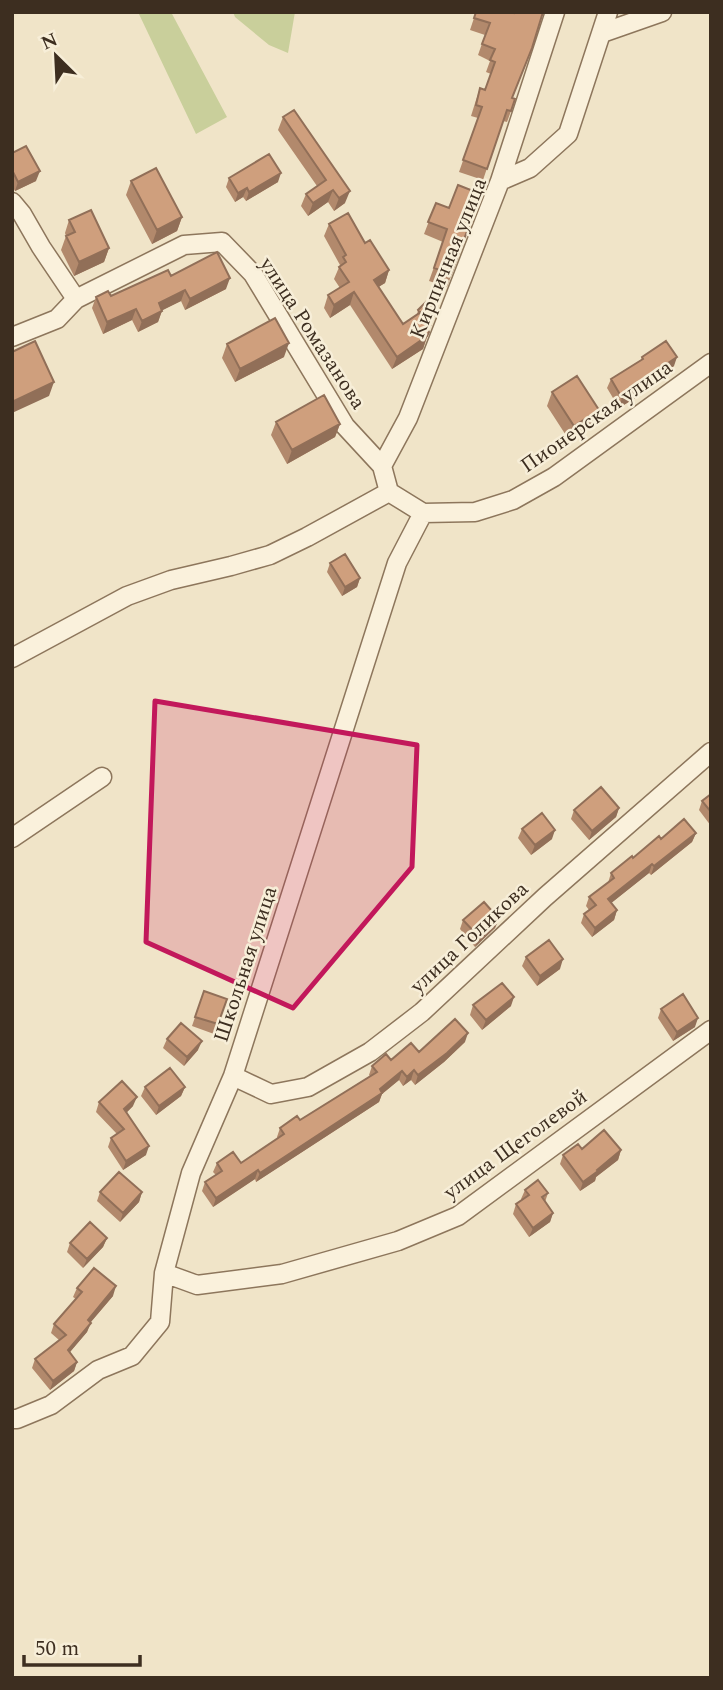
<svg xmlns="http://www.w3.org/2000/svg" width="723" height="1690" viewBox="0 0 723 1690" font-family="Spectral,serif">
<style>
.green{fill:#c9cf9b}
.lines{fill:none;stroke-linecap:round;stroke-linejoin:round}
.street-casing{stroke:#8d765c;stroke-width:21}
.street{stroke:#faf1dc;stroke-width:18}
.wall{fill:#b2896c}
.shaded-wall{fill:#916f58}
.building{fill:#cf9f7d;stroke:#916f58;stroke-width:2}
.marked{fill:#c2185b;fill-opacity:0.2;stroke:#c2185b;stroke-width:5;stroke-linejoin:round}
.labels{text-anchor:middle;stroke-width:5;stroke-linejoin:round;paint-order:stroke}
.street-label{font-size:21px;fill:#3d2e20;stroke:#f7eed8}
</style>
<rect width="100%" height="100%" fill="#f0e4c8"/>
<!-- green -->
<path class="green" d="M138,12h33l56,105 -31,17z
M233,12h62l-7,41 -19,-8 -34,-28z"/>
<g class="lines">
<defs>
<path id="street" d="M602,33l60,-21
M500,181l55,-169
M12,202l10,12 19,33 35,52
M12,337l45,-18 19,-20 108,-54 38,-3 31,32 92,152 37,40 7,26 34,21 -26,50 -164,513 -42,97 -27,100 -4,49 -28,34 -34,14 -47,35 -34,14h-5
M382,466l26,-48 92,-237 30,-13 38,-34 40,-122
M423,513l52,-1 38,-12 41,-23 157,-114
M12,658l115,-62 44,-16 60,-14 39,-11 37,-18 82,-45
M12,838l90,-61
M233,1076l38,18 37,-7 62,-35 52,-40 123,-115 166,-145
M164,1273l33,12 85,-11 116,-33 60,-25 253,-186"/>
</defs>
<!-- street casing -->
<use href="#street" class="street-casing"/>
<!-- street -->
<use href="#street" class="street"/>
</g>
<!-- wall -->
<path class="wall" d="M476,12l38,1v-1h29l-31,86 -1,13 -4,11 -4,-1 -20,59 -24,-8 19,-54 -7,-2 5,-16 4,-12 5,2 6,-16 -5,-2 4,-11 -12,-6 7,-20 -15,-5z
M283,117l62,86 -11,8 -6,-9 -20,14 -7,-10 5,-12 11,-8 -39,-56z
M12,153l24,28 -21,10 -3,-5z
M229,178l49,4 -32,19 -3,-4 -8,5 -9,-15z
M131,181l51,36 -5,14 -25,13 -26,-49z
M481,194l-34,93 -18,-6 14,-39 -19,-8 12,-31 13,5z
M69,220l40,28 -5,14 -30,14 -13,-26 5,-14 -1,-3z
M329,224l36,19 24,27 -4,13 -7,4 25,37 14,-9 1,-5 18,2 -2,5 -6,5v8l1,2 -6,17 -31,20 -42,-64 -20,13 -6,-10 4,-13 12,-7 -6,-9 6,-14 -16,-29z
M171,276l55,13 -41,21 -4,-9 -19,9 -4,12 -20,10 -6,-12 -29,14 -11,-26 4,-11 15,-1z
M227,344l57,13 -49,25 -13,-24z
M642,357l32,9 -28,19 -3,8 -24,15 -12,-20 4,-9 30,-19z
M552,392l42,31 -25,17 -22,-34z
M276,422l64,2 -5,13 -48,27 -16,-29z
M330,563l30,15 -3,9 -15,9 -15,-24z
M711,794v32l-12,-16 3,-9z
M619,808l-3,9 -27,23 -18,-21 3,-9z
M522,829l30,10 -21,16 -13,-17z
M696,833l-4,9 -41,33 -2,-2 -38,30 6,7 -3,10 -22,17 -11,-14 3,-9 5,-4 -3,-4 3,-9 19,-14 3,-10 50,-34z
M499,919l-4,9 -20,19 -15,-18 3,-9z
M526,957l34,12 -23,17 -15,-20z
M204,991l14,33 -4,10 -22,-8z
M473,1005l38,1 -29,24 -12,-15z
M661,1009l34,18 -22,14 -15,-23z
M167,1039l31,11 -14,16 -21,-18z
M465,1042l-21,20 -29,23 -4,-5 -8,6 -4,-6 -17,14 -3,8 -123,80 -1,-3 -42,28 -11,-16 3,-9 11,-7 -3,-3 4,-9h24l37,-24 -1,-2 3,-9 20,-8 70,-44 -1,-1 3,-9 47,-14z
M145,1087h40l-4,9 -25,19 -15,-19z
M99,1102l34,4 -6,6 19,43 -23,15 -15,-23 3,-9 6,-4 -21,-22z
M582,1149l39,1 -3,10 -22,17 -1,4 -15,10 -20,-27 3,-9z
M525,1190l23,3 -3,9 8,11 -3,9 -21,15 -16,-23 3,-10 6,-4 -1,-1z
M100,1192h42l-3,10 -19,20 -23,-21z
M107,1238l-4,9 -20,21 -16,-16 3,-9z
M77,1288l36,8 -23,27 -3,9 -17,20 7,10 -3,9 -24,19 -18,-22 3,-9 24,-19 -8,-7 3,-9 22,-25 -3,-2z"/>
<!-- shaded-wall -->
<path class="shaded-wall" d="M40,171l-4,10 -21,10 3,-9z
M281,173l-3,9 -32,19 3,-9z
M247,188l-4,9 -8,5 3,-9z
M333,190l-5,12 -20,14 5,-13z
M350,191l-5,12 -11,8 5,-13z
M182,217l-5,14 -25,13 5,-14z
M109,248l-5,14 -30,14 5,-14z
M389,270l-4,13 -16,10 5,-13z
M230,278l-4,11 -41,21 5,-11z
M185,290l-4,11 -26,13 4,-11z
M354,292l-4,13 -20,13 4,-13z
M136,309l-4,11 -29,14 4,-12z
M162,311l-4,11 -20,10 4,-11z
M436,312l-2,5 -9,8 2,-5z
M427,336l-4,13 -31,20 5,-12z
M289,343l-5,14 -49,25 5,-13z
M677,357l-3,9 -28,19 -3,8 -24,15 3,-10 22,-19z
M54,382l-5,14 -37,17v-11z
M599,410l-5,13 -25,17 5,-14z
M340,424l-5,13 -48,27 5,-14z
M360,578l-3,9 -15,9 3,-9z
M619,808l-3,9 -27,23 3,-9z
M555,830l-3,9 -21,16 4,-10z
M696,833l-4,9 -41,33 3,-9z
M652,864l-3,9 -44,35 3,-9z
M617,910l-3,10 -22,17 3,-9z
M499,919l-4,9 -20,19 4,-10z
M563,959l-3,10 -23,17 3,-10z
M514,997l-3,9 -29,24 4,-10z
M698,1018l-3,9 -22,14 4,-9z
M468,1033l-3,9 -21,20 -29,23 3,-10z
M202,1041l-4,9 -14,16 3,-9z
M414,1070l-3,10 -8,6 4,-9z
M402,1071l-3,9 -17,14 -3,8 -123,80 4,-9 120,-84z
M185,1087l-4,9 -25,19 3,-9z
M137,1097l-4,9 -12,12 3,-9z
M149,1146l-3,9 -23,15 3,-9z
M621,1150l-3,10 -22,17 -1,4 -15,10 3,-9z
M258,1170l-3,9 -42,28 3,-9z
M142,1192l-3,10 -19,20 3,-9z
M553,1213l-3,9 -21,15 4,-9z
M107,1238l-4,9 -20,21 4,-9z
M116,1286l-3,10 -29,34 4,-10z
M91,1323l-4,9 -23,27 4,-9z
M77,1362l-3,9 -24,19 3,-9z"/>
<!-- building -->
<path class="building" d="M476,12h35l3,1 1,-1h28l-11,36 -20,50 3,1 -4,12 -4,-1 -20,59 -24,-9 19,-53 -6,-2 4,-17 5,2 10,-28 -5,-2 5,-11 -13,-5 8,-21 -16,-5z
M294,110l56,81 -11,7 -6,-8 -20,13 -7,-9 20,-14 -43,-63z
M26,146l14,25 -22,11 -6,-12v-17z
M269,154l12,19 -32,19 -2,-4 -9,5 -9,-15z
M156,168l26,49 -25,13 -26,-49z
M458,185l23,9 -30,80 -17,-6 13,-39 -19,-7 8,-19 13,5z
M91,210l18,38 -30,14 -13,-26 9,-4 -6,-12z
M348,213l17,30 5,-3 19,30 -15,10 29,44 18,-12 9,13 -4,2 3,5 -2,4 -30,21 -43,-65 -20,13 -6,-10 21,-13 -10,-15 7,-5 -3,-5 3,-2 -17,-31z
M217,252l13,26 -40,21 -5,-9 -26,13 3,8 -20,10 -6,-12 -29,13 -11,-25 12,-6 3,5 57,-26 3,6z
M426,302l10,10 -9,8 -6,-8 -1,1 -2,-3z
M275,318l14,25 -49,26 -13,-25z
M35,341l19,41 -42,20v-50z
M666,341l11,16 -33,22 3,5 -25,14 -11,-19 32,-20 -1,-2z
M577,376l22,34 -25,16 -22,-34z
M324,395l16,29 -48,26 -16,-28z
M345,554l15,24 -15,9 -15,-24z
M601,787l18,21 -27,23 -18,-21z
M711,794v18l-9,-11z
M542,813l13,17 -20,15 -13,-16z
M684,819l12,14 -42,33 -2,-2 -44,35 9,11 -22,18 -11,-14 12,-9 -7,-8 25,-19 -3,-5 21,-17 1,2 26,-22 2,3z
M484,902l15,17 -20,18 -16,-17z
M549,940l14,19 -23,17 -14,-19z
M502,983l12,14 -28,23 -13,-15z
M204,991l23,8 -9,25 -23,-7z
M683,994l15,24 -21,14 -16,-23z
M455,1019l13,14 -21,20 -29,22 -4,-5 -7,7 -5,-6 -22,18 2,4 -122,80 -2,-3 -42,28 -11,-16 17,-11 -5,-8 16,-11 8,11 43,-29 -4,-6 17,-12 3,4 77,-48 -5,-6 14,-12 5,6 20,-17 8,9z
M181,1023l21,18 -15,16 -20,-18z
M170,1068l15,19 -26,19 -14,-19z
M122,1081l15,16 -13,12 25,37 -23,15 -15,-23 13,-9 -25,-27z
M604,1130l17,20 -24,20 1,1 -15,11 -20,-27 15,-11 4,5z
M119,1172l23,20 -19,21 -23,-21z
M538,1180l10,13 -6,4 11,16 -20,15 -17,-24 13,-9 -4,-5z
M90,1222l17,16 -20,21 -17,-16z
M94,1268l22,18 -28,34 3,3 -23,27 9,12 -24,19 -18,-22 31,-24 -12,-11 28,-32 -5,-4z"/>
<!-- marked area -->
<path class="marked" d="M155,701l262,44 -5,122 -119,141 -147,-66z"/>
<g class="labels">
<!-- street labels -->
<g class="street-label">
<text transform="translate(448 258) rotate(-68)" y="7">Кирпичная улица</text>
<text transform="translate(313 333) rotate(57)" y="7">улица Ромазанова</text>
<text transform="translate(596 416) rotate(-35)" y="7">Пионерская улица</text>
<text transform="translate(469 937) rotate(-43)" y="7">улица Голикова</text>
<text transform="translate(245 964) rotate(-72)" y="7">Школьная улица</text>
<text transform="translate(515 1144) rotate(-36)" y="7">улица Щеголевой</text>
</g>
</g>
<!-- border -->
<rect width="723" height="1690" fill="none" stroke="#3d2e20" stroke-width="28"/>
<!-- north arrow -->
<g transform="translate(56 56) rotate(336)" stroke="#f7eed8" stroke-width="5" paint-order="stroke">
<path d="M0-5L12 26L0 18L-12 26Z" fill="#3d2e20"/>
<text y="-10" font-size="19" font-weight="bold" text-anchor="middle" fill="#3d2e20">N</text>
</g>
<!-- scale -->
<path d="M24 1655v10h116v-10" fill="none" stroke="#3d2e20" stroke-width="3.5"/>
<text x="35" y="1655" font-size="21" fill="#3d2e20" stroke="#f7eed8" stroke-width="5" paint-order="stroke">50 m</text>
</svg>
